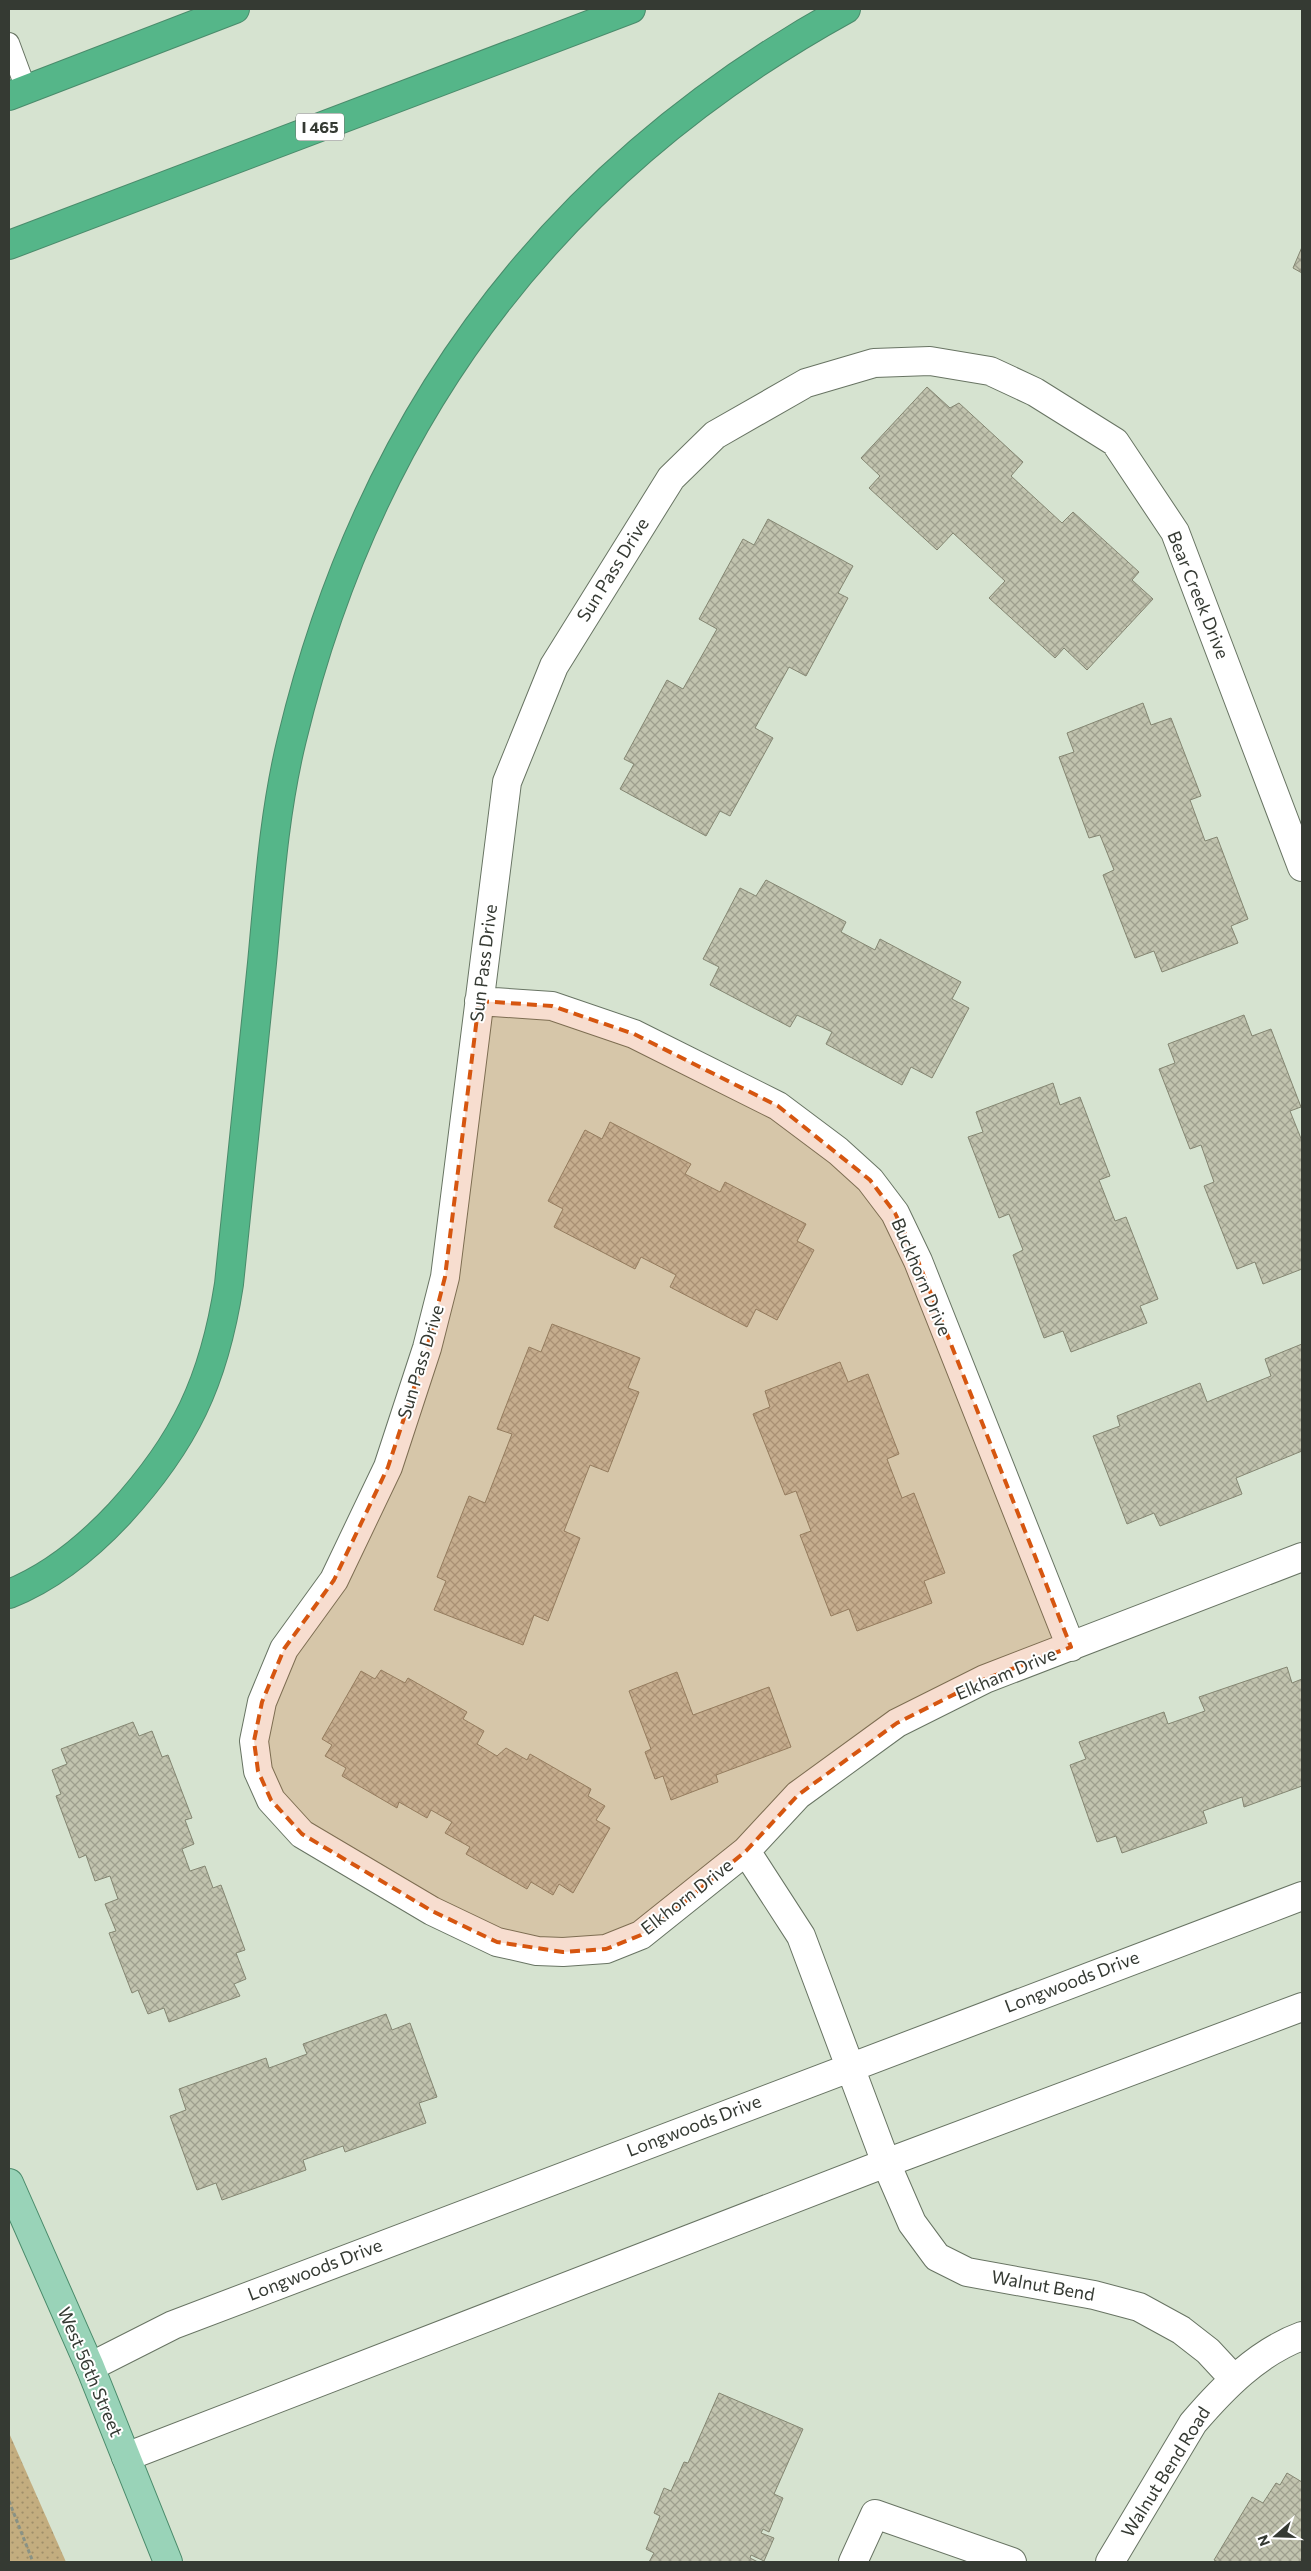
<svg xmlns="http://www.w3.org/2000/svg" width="1311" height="2571" viewBox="0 0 1311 2571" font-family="Commissioner,sans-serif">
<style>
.park{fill:url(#park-dots)}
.building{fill:url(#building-cross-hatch);stroke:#848672}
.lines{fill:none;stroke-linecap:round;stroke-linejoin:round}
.service-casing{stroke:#687463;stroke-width:22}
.minor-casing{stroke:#687463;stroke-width:30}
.primary-casing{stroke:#4a8b6b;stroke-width:30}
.motorway-casing{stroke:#4a8b6b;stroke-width:30}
.path{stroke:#899285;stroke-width:3;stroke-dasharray:4 2.5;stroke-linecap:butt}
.service{stroke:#fff;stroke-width:20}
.minor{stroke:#fff;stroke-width:28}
.primary{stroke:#99d3b8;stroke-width:28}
.motorway{stroke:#55b689;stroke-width:28}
.marked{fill:#d65610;fill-opacity:0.2;stroke:#d65610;stroke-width:4;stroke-dasharray:10 6;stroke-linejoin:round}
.labels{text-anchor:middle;stroke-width:4;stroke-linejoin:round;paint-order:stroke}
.shield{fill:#fff;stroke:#727570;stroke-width:1}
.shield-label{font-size:16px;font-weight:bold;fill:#353a33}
.street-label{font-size:18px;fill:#353a33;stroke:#fff}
</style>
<defs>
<pattern id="park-dots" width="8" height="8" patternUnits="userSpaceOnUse" patternTransform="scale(1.25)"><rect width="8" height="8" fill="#c3ad7f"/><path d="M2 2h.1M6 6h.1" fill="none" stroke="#9f8e69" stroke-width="1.8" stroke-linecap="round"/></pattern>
<pattern id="building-cross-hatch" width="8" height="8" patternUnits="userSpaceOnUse" patternTransform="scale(1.25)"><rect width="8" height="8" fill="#c1c3ae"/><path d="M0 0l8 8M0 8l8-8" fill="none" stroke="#9e9f8e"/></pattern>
</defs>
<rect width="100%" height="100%" fill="#d6e3d0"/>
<!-- park -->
<path class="park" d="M9,2433l57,129h-57z"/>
<!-- building -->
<path class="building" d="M1302,247v26l-9,-5z
M927,387l23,21 9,-5 64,59 -12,14 51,47 11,-11 66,60 -7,8 21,19 -66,71 -23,-22 -9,10 -66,-60 16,-17 -52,-48 -16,17 -68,-62 11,-12 -19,-18z
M768,519l85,47 -15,27 10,5 -42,78 -17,-9 -34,61 18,10 -43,78 -10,-5 -14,25 -86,-47 14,-25 -10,-5 43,-79 16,9 34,-60 -18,-10 44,-80 11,6z
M1143,703l8,22 20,-7 30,78 -11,4 15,41 12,-4 31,82 -17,7 7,17 -76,29 -8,-21 -19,7 -32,-83 11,-5 -14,-35 -11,3 -30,-81 15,-5 -7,-19z
M766,880l80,42 -5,10 34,18 5,-11 81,43 -9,17 17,9 -37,70 -21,-11 -9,18 -76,-41 6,-12 -35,-17 -7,12 -80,-42 9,-18 -16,-8 37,-71 16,8z
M1244,1015l8,21 19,-7 30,78 -11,4 12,30v128l-39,15 -8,-22 -18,7 -33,-83 10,-4 -13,-37 -11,4 -31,-80 16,-6 -7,-19z
M1053,1083l7,22 20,-8 30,79 -11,4 16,41 11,-4 32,82 -18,7 7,17 -76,29 -8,-21 -19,7 -31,-83 10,-5 -14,-36 -10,4 -31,-81 15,-5 -7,-20z
M610,1122l81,42 -6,10 35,18 5,-10 81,42 -9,17 17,9 -37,70 -21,-11 -9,18 -77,-40 6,-12 -35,-18 -6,12 -81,-42 9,-18 -15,-8 37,-71 17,9z
M552,1324l88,34 -12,30 11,4 -31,80 -18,-7 -26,66 16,7 -32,83 -14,-6 -11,30 -89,-35 12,-29 -9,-4 32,-81 16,7 27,-69 -15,-5 32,-82 12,5z
M1302,1344v107l-66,27 6,16 -82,32 -6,-13 -27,11 -34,-88 27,-10 -3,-10 83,-33 7,19 64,-26 -6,-17z
M840,1362l8,20 20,-8 31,80 -12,5 15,39 12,-5 31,80 -21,8 8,22 -75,28 -8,-22 -18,7 -31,-81 11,-4 -15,-40 -11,4 -32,-81 17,-7 -5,-16z
M1287,1667l5,16 10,-4v107l-58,21 -2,-10 -39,14 4,12 -85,30 -6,-17 -19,6 -27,-77 16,-6 -7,-17 85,-30 4,12 37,-13 -6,-14z
M381,1670l24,13 3,-5 59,34 -4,7 21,12 -7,13 20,12 9,-8 21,12 3,-6 61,35 -3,7 17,10 -9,14 14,8 -37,65 -14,-9 -6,11 -22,-13 -4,7 -61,-35 4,-7 -25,-14 7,-11 -21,-12 -4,8 -28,-16 -2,6 -55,-32 4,-8 -21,-12 7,-11 -10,-6 39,-68 14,8z
M677,1672l16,43 76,-28 22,60 -75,28 2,7 -47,18 -8,-24 -8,3 -10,-27 6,-3 -22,-58z
M133,1722l6,14 13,-5 10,26 6,-2 24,63 -7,2 9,24 -12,5 8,22 15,-5 8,22 8,-3 24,65 -9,3 10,26 -12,5 6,12 -71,26 -5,-14 -16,6 -10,-24 -6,3 -23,-60 7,-2 -11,-27 13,-5 -8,-23 -15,5 -9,-26 -7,3 -23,-62 5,-2 -9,-24 15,-6 -6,-15z
M386,2014l6,16 18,-7 27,74 -18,6 7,20 -81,29 -2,-6 -40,14 3,10 -84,30 -6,-17 -19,7 -27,-74 16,-6 -7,-21 87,-31 3,10 38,-14 -4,-10z
M719,2393l84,36 -29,65 9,4 -14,34 -6,-3 -2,4 13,5 -10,23 -13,-6 -1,3 8,4h-109l5,-9 -8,-4 14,-33 -6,-3 10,-25 7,3 13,-29 4,1z
M1287,2473l15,9v80h-84l-4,-2 38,-63 11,6 13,-20 4,2z"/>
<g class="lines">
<defs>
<path id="service" d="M9,43l17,46"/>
<path id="minor" d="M1302,867l-127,-335 -60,-90 -80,-50 -45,-21 -60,-10 -56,2 -68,20 -91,52 -44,43 -117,188 -47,116 -62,495 -18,71 -39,119 -54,113 -50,69 -22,53 -8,39 4,30 13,29 31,34 130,77 65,31 40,9 26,1 43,-3 35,-14 105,-84 52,-56 99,-72 88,-44 317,-122
M479,1001l73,5 82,28 144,72 60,45 32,29 25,33 23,48 153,386
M746,1851l55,85 85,227 26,60 25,34 30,15 127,23 45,12 42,23 27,21 26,28
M90,2367l83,-42 1129,-429
M126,2457l760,-294 416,-156
M853,2562l22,-48 137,48
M1110,2562l83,-139c30,-35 65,-71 109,-87"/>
<path id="primary" d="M9,2183l81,184 78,195"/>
<path id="motorway" d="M9,96l226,-87
M9,245l622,-236
M9,1594c43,-17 79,-47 110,-80 66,-72 95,-133 110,-230 11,-107 22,-214 33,-321 7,-74 12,-151 30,-224 78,-324 262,-569 554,-730"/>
</defs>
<!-- service casing -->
<use href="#service" class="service-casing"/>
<!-- minor casing -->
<use href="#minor" class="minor-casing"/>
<!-- primary casing -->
<use href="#primary" class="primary-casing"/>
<!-- motorway casing -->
<use href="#motorway" class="motorway-casing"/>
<!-- path -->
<path class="path" d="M9,2501l24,61"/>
<!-- service -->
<use href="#service" class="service"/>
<!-- minor -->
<use href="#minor" class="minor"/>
<!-- primary -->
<use href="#primary" class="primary"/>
<!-- motorway -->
<use href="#motorway" class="motorway"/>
</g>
<!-- marked area -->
<path class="marked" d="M479,1001l73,5 82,28 144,72 92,74 25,33 23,48 153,386 -86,32 -88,44 -99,72 -52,56 -80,66 -25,18 -35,14 -43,3 -66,-10 -65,-31 -130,-77 -31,-34 -13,-29 -4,-30 8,-39 22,-53 50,-69 54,-113 39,-119 18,-71z"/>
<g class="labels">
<!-- shield labels -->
<rect class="shield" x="296" y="113.5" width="48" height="27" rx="4"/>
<g class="shield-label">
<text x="320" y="133">I 465</text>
</g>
<!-- street labels -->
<g class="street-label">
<text transform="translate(613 570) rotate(-58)" y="6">Sun Pass Drive</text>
<text transform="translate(1198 595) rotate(68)" y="6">Bear Creek Drive</text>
<text transform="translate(484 963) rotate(-83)" y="6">Sun Pass Drive</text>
<text transform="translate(921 1277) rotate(67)" y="6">Buckhorn Drive</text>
<text transform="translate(421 1362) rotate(-73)" y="6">Sun Pass Drive</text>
<text transform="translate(1006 1674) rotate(-23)" y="6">Elkham Drive</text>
<text transform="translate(687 1897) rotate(-38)" y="6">Elkhorn Drive</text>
<text transform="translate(1072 1982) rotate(-21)" y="6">Longwoods Drive</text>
<text transform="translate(694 2126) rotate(-21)" y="6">Longwoods Drive</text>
<text transform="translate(315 2270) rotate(-21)" y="6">Longwoods Drive</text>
<text transform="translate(1043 2286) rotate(10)" y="6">Walnut Bend</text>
<text transform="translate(90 2372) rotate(67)" y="6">West 56th Street</text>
<text transform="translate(1166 2472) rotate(-58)" y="6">Walnut Bend Road</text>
</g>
</g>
<!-- border -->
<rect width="1311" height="2571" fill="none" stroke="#353a33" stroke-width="20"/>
<!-- north arrow -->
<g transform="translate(1276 2536) rotate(250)" stroke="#ffffff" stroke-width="4" paint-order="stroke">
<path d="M0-4L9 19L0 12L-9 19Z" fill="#353a33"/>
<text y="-8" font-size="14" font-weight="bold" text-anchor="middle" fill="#353a33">N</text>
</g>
</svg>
